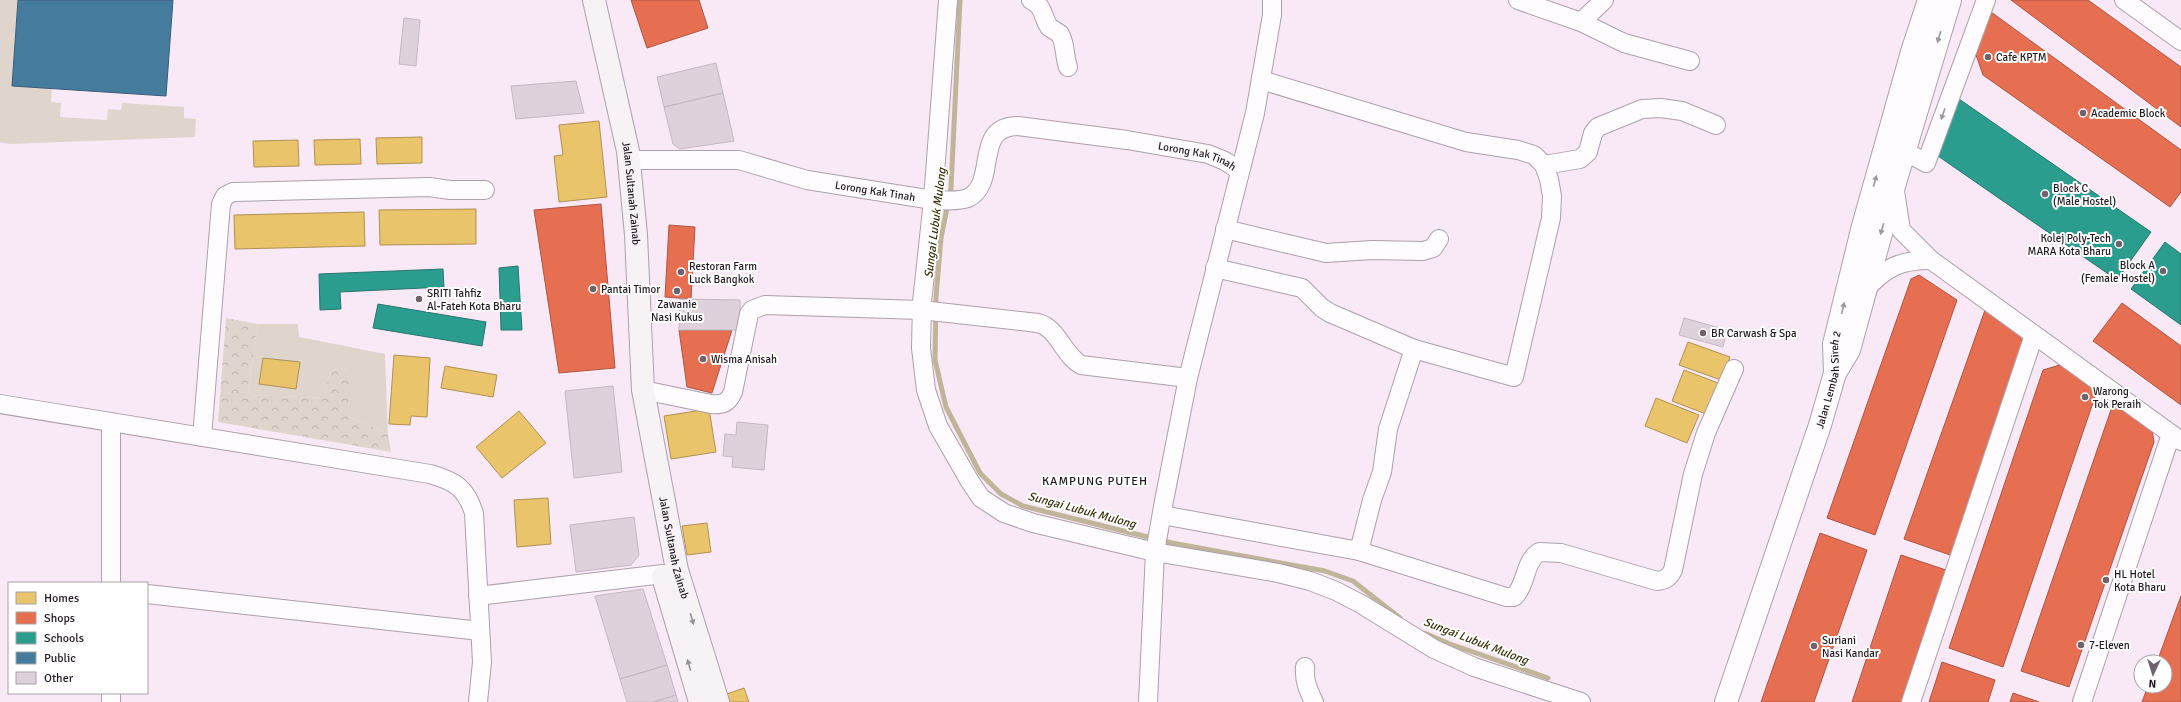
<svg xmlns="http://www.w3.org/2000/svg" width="2181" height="702" viewBox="0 0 2181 702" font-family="Signika,sans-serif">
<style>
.grass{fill:#e0d5cc}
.forest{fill:url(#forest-crowns)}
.homes{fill:#e9c46a;stroke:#ae9154}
.shops{fill:#e76f51;stroke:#ac5543}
.schools{fill:#2a9d8f;stroke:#28756e}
.public{fill:#457b9d;stroke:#3b5e78}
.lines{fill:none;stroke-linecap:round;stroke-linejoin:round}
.stream{stroke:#c0b499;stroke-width:5}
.building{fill:#ded1dc;stroke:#c4b8c2}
.minor-casing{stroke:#aba0ab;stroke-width:20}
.tertiary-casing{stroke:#aba0ab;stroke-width:24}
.secondary-casing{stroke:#aba0ab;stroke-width:24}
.minor{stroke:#fefcfe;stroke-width:18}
.tertiary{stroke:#fefcfe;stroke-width:22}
.secondary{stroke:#f6f2f6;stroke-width:22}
.oneway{fill:#9b969b}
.oneway2{fill:#979097}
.poi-dot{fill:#6e626d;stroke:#fff;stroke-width:1.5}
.labels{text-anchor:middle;stroke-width:4;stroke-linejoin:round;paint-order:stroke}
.poi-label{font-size:11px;fill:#231922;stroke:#fff;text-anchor:start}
.street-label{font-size:11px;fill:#231922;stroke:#fff}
.water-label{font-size:12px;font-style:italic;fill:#3a320c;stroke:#fff}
.neighbourhood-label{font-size:12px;letter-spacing:1px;fill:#231922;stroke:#fff}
</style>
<defs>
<pattern id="forest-crowns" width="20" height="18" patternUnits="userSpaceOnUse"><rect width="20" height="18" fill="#e0d5cc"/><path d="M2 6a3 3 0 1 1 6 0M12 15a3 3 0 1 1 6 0" fill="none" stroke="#c0b6af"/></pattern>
</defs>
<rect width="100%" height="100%" fill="#f9e9f7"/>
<!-- grass -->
<path class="grass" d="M0,0h18l34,88 -1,14 10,1 -1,14 47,3 1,-11 13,1 1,-7 62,4v11l12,1 -1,18 -186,7 -9,-2z
M257,324h41l1,13 86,17 3,80 -40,-18 1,-47 -19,2 -6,27 -76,-3z"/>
<!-- forest -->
<path class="forest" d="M226,318l31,6 -9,71 76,3 6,-27 20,-2 -2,47 40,18 3,18 -173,-30z"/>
<!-- homes -->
<path class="homes" d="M599,121l8,76 -48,5 -5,-46 9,-1 -4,-30z
M422,137v26l-45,1 -1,-26z
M360,139l1,25 -46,1 -1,-25z
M298,140l1,26 -45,1 -1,-26z
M476,209v35l-96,1 -1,-35z
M364,212l1,34 -130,3 -1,-34z
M1688,342l42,15 -9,23 -42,-15z
M394,355l36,3 -3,59 -16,-1 -1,9 -21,-1z
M263,358l37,4 -4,27 -37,-5z
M445,366l52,9 -4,22 -52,-9z
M1684,370l34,13 -12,31 -34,-13z
M1656,398l43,17 -12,28 -42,-17z
M709,409l7,43 -45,7 -7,-43z
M519,411l27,32 -44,35 -26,-31z
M548,498l3,46 -34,3 -3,-47z
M707,523l4,29 -24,3 -5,-29z
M744,688l5,14h-26l-2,-6z"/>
<!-- shops -->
<path class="shops" d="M631,0h68l9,28 -61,20z
M2011,0h77l93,67v60z
M1991,12l190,138v42l-11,15 -187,-132 -8,-23z
M601,204l14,164 -56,5 -25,-163z
M669,225l26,2 -4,72 -26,-2z
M1919,275l38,25 -82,235 -48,-17 84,-239z
M2122,303l59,43v59l-88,-64z
M1985,310l35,25 5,18 -72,203 -49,-17z
M679,330h53l-20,63 -25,-6z
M2063,364l35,24 -95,279 -54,-19 94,-278z
M2114,401l37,23 3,18 -85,245 -48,-16z
M1820,533l47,17 -53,152h-53z
M1901,555l48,16 -44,131h-53z
M2181,596v106h-39l6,-16h17v-24h-8z
M1942,662l53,18 -7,22h-59z
M2013,693l26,9h-29z"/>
<!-- schools -->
<path class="schools" d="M1959,99l192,133 -34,48 -179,-124z
M2165,242l16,12v71l-50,-36z
M518,266l4,64h-21l-2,-62z
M443,269l1,18 -104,5 1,17 -21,1 -1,-36z
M378,304l108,18 -4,24 -109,-18z"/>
<!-- public -->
<path class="public" d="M18,0h155l-7,96 -154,-10z"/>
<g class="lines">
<!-- stream -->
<path class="stream" d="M960,0l-9,188 -10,50 -5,59 -1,63 11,47 34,66 21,21 22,12 149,37 153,28 28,10 47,37
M1424,633l26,11 98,34"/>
</g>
<!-- building -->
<path class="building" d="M404,18l16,2 -4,46 -17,-2z
M716,63l7,30 -59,14 -7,-30z
M576,81l8,32 -68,6 -5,-33z
M723,93l11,48 -54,8 -7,-5 -9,-37z
M680,299l60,1v30h-61z
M1684,318l43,12 -4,17 -44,-12z
M613,386l9,86 -48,6 -9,-87z
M737,422l31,3 -4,45 -32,-3 1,-10 -10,-1 2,-22 11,1z
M634,517l5,38 -8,10 -55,7 -6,-47z
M643,589l24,76 -47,14 -25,-83z
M667,665l9,30 -23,7h-26l-7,-23z
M676,695l2,7h-25z"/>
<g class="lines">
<defs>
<g id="minor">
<path d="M948,0l-15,200 -11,102 -1,46 5,42 12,36 31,54 12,18 23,15 29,10 122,29 123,21 32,8 26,10 25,13 73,45 40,18 107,35"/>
<path d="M1031,0c13,6 11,16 18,27l11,7c6,11 4,22 8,33"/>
<path d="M1518,0l63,22 43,21 66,18"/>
<path d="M2124,0l57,41"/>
<path d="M1581,22l23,-22"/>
<path d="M1905,151l21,12 60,-163"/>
<path id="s1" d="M629,160h110l68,20 126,20c11,0 25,2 35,-2 31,-15 4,-72 50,-72l109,14 81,14 17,7 15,10"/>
<path d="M1544,165l36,-6 8,-7 5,-19 5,-6 44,-18 19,-1 21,3 34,14"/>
<path d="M1895,191l6,39 30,30 250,181"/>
<path d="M1225,229l101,24 46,-3 51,1 10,-3 6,-9"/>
<path d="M1215,268l87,20 20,20 8,5 84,36 100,28 37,-159 1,-22 -3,-17 -5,-14 -10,-10 -16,-5 -52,-8 -205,-62"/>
<path d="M1865,290c21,-23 35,-30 66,-30"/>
<path d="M643,390l68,14c12,1 17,-1 22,-12l16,-78 3,-4 13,-5 156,5 117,13c20,5 25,32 43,42l107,13"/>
<path d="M0,404l430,70c25,7 36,14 44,39l8,149 -4,40"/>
<path d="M202,437l19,-233 4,-8 8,-4 196,-5 21,3h35"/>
<path d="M1162,515l197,36 147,46h8c13,-13 10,-35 25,-45l22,1 96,28c8,-1 12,-3 16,-11l20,-96 13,-41 28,-64"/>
<path d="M1359,551l13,-51 10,-28 6,-43 26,-80"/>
<path d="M111,583v-161"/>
<path d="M147,594l333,37"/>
<path d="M478,596l185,-22"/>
<path d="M1305,667c-1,14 3,23 9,35"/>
<path d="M111,693v9"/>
<path d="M1148,702l7,-150 9,-51 24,-123 67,-265 17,-98v-15"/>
<path d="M1911,702l123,-367"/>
<path d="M2082,702l89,-268"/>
</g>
<g id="tertiary">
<path d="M1835,373l14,-23 45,-164 56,-186"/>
<path id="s2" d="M1726,702l94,-277 15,-52 -1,-29 29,-118 49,-174 17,-52"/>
</g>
<g id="secondary">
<path id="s3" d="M594,0l34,151 8,84 7,155 34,180 41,132"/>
<path d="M663,577l37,125"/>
</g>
</defs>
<!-- minor casing -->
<use href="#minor" class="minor-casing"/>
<!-- tertiary casing -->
<use href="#tertiary" class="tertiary-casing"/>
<!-- secondary casing -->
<use href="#secondary" class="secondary-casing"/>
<!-- minor -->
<use href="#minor" class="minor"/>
<!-- tertiary -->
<use href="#tertiary" class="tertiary"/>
<!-- secondary -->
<use href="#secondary" class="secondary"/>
</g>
<!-- one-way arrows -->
<defs><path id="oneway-solid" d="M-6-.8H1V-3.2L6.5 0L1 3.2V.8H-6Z"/></defs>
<g class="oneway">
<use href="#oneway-solid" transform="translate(1939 37) rotate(107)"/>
<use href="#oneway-solid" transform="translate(1943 114) rotate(109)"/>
<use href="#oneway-solid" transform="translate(1875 181) rotate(-75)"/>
<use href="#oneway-solid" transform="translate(1882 229) rotate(106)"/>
<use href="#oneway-solid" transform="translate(1843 308) rotate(-76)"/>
</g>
<g class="oneway2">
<use href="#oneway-solid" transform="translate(692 619) rotate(74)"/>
<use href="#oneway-solid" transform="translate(689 665) rotate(-106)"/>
</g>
<!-- markers -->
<g class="poi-dot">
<circle cx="1988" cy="57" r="4"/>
<circle cx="2083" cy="113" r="4"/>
<circle cx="2045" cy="194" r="4"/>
<circle cx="2119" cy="244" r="4"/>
<circle cx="2163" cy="271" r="4"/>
<circle cx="681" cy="272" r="4"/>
<circle cx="593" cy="289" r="4"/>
<circle cx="677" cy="291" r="4"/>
<circle cx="419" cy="299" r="4"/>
<circle cx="1703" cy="333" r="4"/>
<circle cx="703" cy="359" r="4"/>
<circle cx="2085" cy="397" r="4"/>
<circle cx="2106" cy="580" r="4"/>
<circle cx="2081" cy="645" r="4"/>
<circle cx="1814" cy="646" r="4"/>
</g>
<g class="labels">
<!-- poi labels -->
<g class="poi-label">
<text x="1996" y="61">Cafe KPTM</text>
<text x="2091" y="117">Academic Block</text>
<text x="2053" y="192">Block C<tspan x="2053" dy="13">(Male Hostel)</tspan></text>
<text x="2111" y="242" text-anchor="end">Kolej Poly-Tech<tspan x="2111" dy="13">MARA Kota Bharu</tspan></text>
<text x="2155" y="269" text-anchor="end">Block A<tspan x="2155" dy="13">(Female Hostel)</tspan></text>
<text x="689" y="270">Restoran Farm<tspan x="689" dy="13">Luck Bangkok</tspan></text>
<text x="601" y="293">Pantai Timor</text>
<text x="427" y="297">SRITI Tahfiz<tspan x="427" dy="13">Al-Fateh Kota Bharu</tspan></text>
<text x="677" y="308" text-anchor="middle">Zawanie<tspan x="677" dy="13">Nasi Kukus</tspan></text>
<text x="1711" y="337">BR Carwash &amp; Spa</text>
<text x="711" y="363">Wisma Anisah</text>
<text x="2093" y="395">Warong<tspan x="2093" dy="13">Tok Peraih</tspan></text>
<text x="2114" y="578">HL Hotel<tspan x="2114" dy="13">Kota Bharu</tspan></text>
<text x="1822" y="644">Suriani<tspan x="1822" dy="13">Nasi Kandar</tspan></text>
<text x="2089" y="649">7-Eleven</text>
</g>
<!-- street labels -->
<g class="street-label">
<text dy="4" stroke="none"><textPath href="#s1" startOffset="622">Lorong Kak Tinah</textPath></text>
<text dy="4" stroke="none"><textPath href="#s1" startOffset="250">Lorong Kak Tinah</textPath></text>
<text dy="4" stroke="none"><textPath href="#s3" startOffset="197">Jalan Sultanah Zainab</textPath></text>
<text dy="4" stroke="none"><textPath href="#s2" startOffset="339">Jalan Lembah Sireh 2</textPath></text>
<text dy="4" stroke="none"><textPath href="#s3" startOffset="555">Jalan Sultanah Zainab</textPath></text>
</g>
<!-- water labels -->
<g class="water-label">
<text transform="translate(935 223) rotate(-83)" y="4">Sungai Lubuk Mulong</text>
<text transform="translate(1082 510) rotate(15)" y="4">Sungai Lubuk Mulong</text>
<text transform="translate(1476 641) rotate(21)" y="4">Sungai Lubuk Mulong</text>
</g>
<!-- neighbourhood labels -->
<g class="neighbourhood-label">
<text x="1095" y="485">KAMPUNG PUTEH</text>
</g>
</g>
<!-- legend -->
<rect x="8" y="582" width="140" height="112" fill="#ffffff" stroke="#a7a3a7"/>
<rect x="16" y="592" width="20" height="12" fill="#e9c46a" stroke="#a7a3a7"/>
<text x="44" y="602" font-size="12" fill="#231922">Homes</text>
<rect x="16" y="612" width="20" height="12" fill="#e76f51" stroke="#a7a3a7"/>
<text x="44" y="622" font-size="12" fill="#231922">Shops</text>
<rect x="16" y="632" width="20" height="12" fill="#2a9d8f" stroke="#a7a3a7"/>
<text x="44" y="642" font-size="12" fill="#231922">Schools</text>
<rect x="16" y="652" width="20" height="12" fill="#457b9d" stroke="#a7a3a7"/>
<text x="44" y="662" font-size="12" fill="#231922">Public</text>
<rect x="16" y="672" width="20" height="12" fill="#ded1dc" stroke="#a7a3a7"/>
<text x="44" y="682" font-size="12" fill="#231922">Other</text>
<!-- north arrow -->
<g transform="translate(2153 674) rotate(184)"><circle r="19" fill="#ffffff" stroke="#a7a3a7"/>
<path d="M0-3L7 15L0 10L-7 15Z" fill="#6e626d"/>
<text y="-6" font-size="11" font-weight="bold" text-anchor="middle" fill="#231922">N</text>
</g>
</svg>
